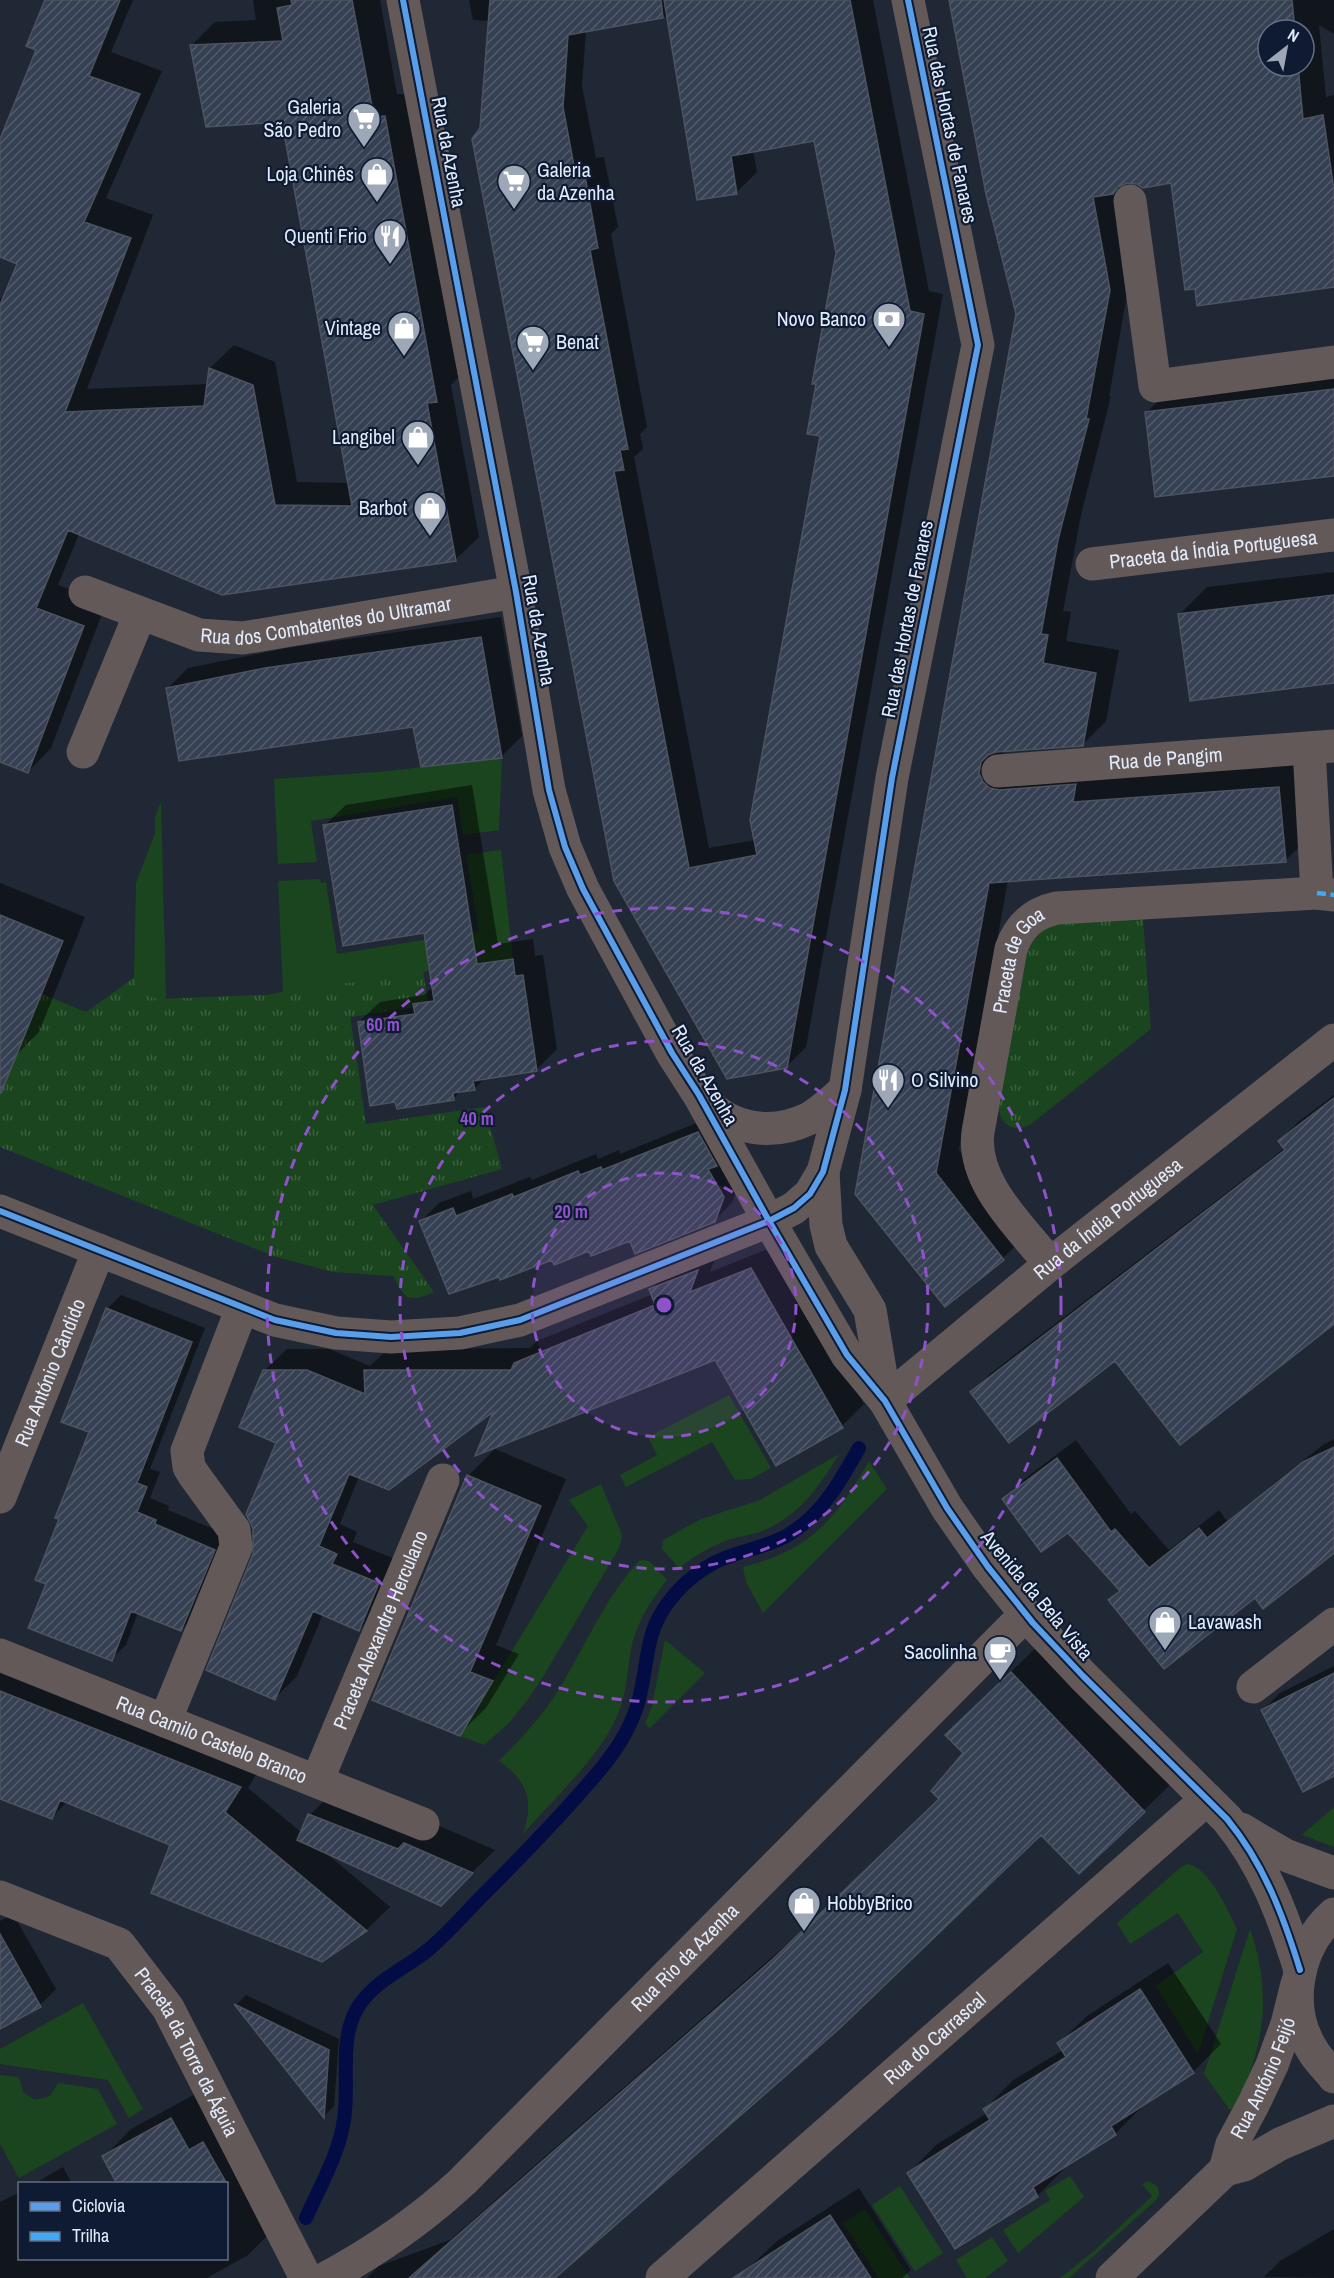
<svg xmlns="http://www.w3.org/2000/svg" width="1334" height="2278" viewBox="0 0 1334 2278" font-family="'Archivo Narrow',sans-serif">
<style>
.green{fill:#1b451e}
.park{fill:url(#park-tufts)}
.shadow{fill:#0007;fill-rule:evenodd}
.lines{fill:none;stroke-linecap:round;stroke-linejoin:round}
.stream{stroke:#030c45;stroke-width:14}
.building{fill:url(#building-hatch);stroke:#4d535e;stroke-width:1.5}
.minor{stroke:#635959;stroke-width:33}
.quiet{stroke:#3fa9f5;stroke-width:4.5;stroke-dasharray:9 4.5;stroke-linecap:butt}
.cycleway-casing{stroke:#0e1b32;stroke-width:10}
.cycleway{stroke:#5a9eea;stroke-width:6}
.ring{fill:none;stroke:#9052cb;stroke-width:3;stroke-dasharray:10 8}
.labels{text-anchor:middle;stroke-width:4.5;stroke-linejoin:round;paint-order:stroke}
.poi-label{font-size:20px;fill:#e2ebfb;stroke:#0e1b32;text-anchor:end}
.street-label{font-size:20px;fill:#e2ebfb;stroke:#0e1b32}
.centre{fill:#9052cb;stroke:#0e1b32;stroke-width:3}
.ring-label{font-size:18px;text-anchor:middle;font-weight:bold;fill:#9052cb;stroke:#0e1b32;stroke-width:4.5;stroke-linejoin:round;paint-order:stroke}
</style>
<defs>
<pattern id="park-tufts" width="24" height="20" patternUnits="userSpaceOnUse" patternTransform="scale(1.5)"><rect width="24" height="20" fill="#1b451e"/><path d="M3 7l-1-3M5 7V3M7 7l1-3M15 17l-1-3M17 17v-4M19 17l1-3" fill="none" stroke="#3c6040"/></pattern>
<pattern id="building-hatch" width="6" height="6" patternUnits="userSpaceOnUse" patternTransform="scale(1.5)"><rect width="6" height="6" fill="#364053"/><path d="M-1 1l2-2M0 6l6-6M5 7l2-2" fill="none" stroke="#535c6d"/></pattern>
</defs>
<rect width="100%" height="100%" fill="#202835"/>
<!-- green -->
<path class="green" d="M502,758l-3,72 -36,5 -6,-38 -146,24 6,41 -39,2 -4,-85 105,-7z
M161,801l5,198 99,-4 18,-3 -5,-111 42,-2 1,4 5,-1 11,72 142,-23 -13,-76 35,-5 12,109 -90,13 5,30 -14,2v3l-64,10 11,69 -12,15 -219,-106 -6,-10 10,-8 2,-94 19,-50v-16z
M729,1395l42,73 -20,11 -16,1 -23,-38 -86,45 -6,-12 37,-20 -9,-18z
M839,1454c-20,33 -40,62 -77,77 -10,4 -21,5 -31,8 -19,6 -37,17 -52,29l-17,-19 1,-9 38,-21 59,-19z
M869,1461l18,28 -124,124 -17,-31 -3,-15c68,-17 92,-47 126,-106z
M601,1484l20,48 1,6 -3,10 -76,129 -17,25 -19,23 -23,20 -24,-9 128,-210 -19,-26z
M640,1560l9,1 18,19c-16,20 -31,43 -36,69 -4,23 -4,45 -14,67 -18,42 -64,83 -94,118 11,-33 5,-53 -24,-73 23,-23 45,-47 62,-75 24,-40 47,-93 79,-126z
M665,1640l40,33 -55,55 -5,-4 7,-18z
M1334,1807v40l-32,-12z
M1187,1864c22,2 41,47 50,65l-39,125 -42,-68 47,-34 -25,-39 -48,31 -13,-21 64,-56z
M1250,1929c23,66 14,120 -16,181l-5,-1 -25,-35z
M83,2003l60,106 -14,9 -21,-38 -108,-16v-15z
M0,2075l19,2 4,15 12,8 15,-4 8,-13 40,6 19,35 -98,54 -19,-34z
M1070,2176l14,21 -66,56 -15,-23 47,-30 -5,-9z
M1149,2181l9,6 1,8 -3,5 -87,78h-9l34,-27 58,-55 -10,-12z
M900,2186l43,67 -28,18 -43,-66z
M865,2209l45,69h-31l-36,-55z
M992,2237l16,24 -23,17h-18l-11,-18z"/>
<!-- park -->
<path class="park" d="M1143,919l8,110 -120,95c-16,10 -32,1 -32,-17l27,-153c8,-16 15,-26 34,-30z
M423,972l5,30 -14,2v3l-64,10 16,107 119,-17 17,62 -129,36 61,87c-26,11 -28,8 -41,-16l-60,-4 -57,-15 -276,-110v-122l22,14 20,-45 44,18 48,-34c2,14 11,19 25,21l106,-4z"/>
<!-- shadow -->
<path class="shadow" d="M47,0h86l-22,52 51,19 -56,127 47,17 -66,174 121,-5 2,-16 24,-23 41,17 22,120 52,1 -66,-362 -91,-76 23,-23 41,-2 -3,-20h127l17,94h11l51,283 -8,8 28,152 -24,23 -376,-26 -21,51 48,18 -55,145 -23,24 -28,-11v-463l4,1 15,-36 -19,-7v-113l38,-94z
M469,0h404l56,291 14,3 -137,753 -20,20 -58,11 -247,-950 9,-107 -17,-1zM668,16l69,176 20,-20 -4,-21 63,-11 22,113 -17,182 -66,405 -46,8 -75,-391 9,-8 -3,-15 7,-7 -36,-193 7,-7 -14,-70 -8,1 -14,-72 4,-55z
M951,0h383v34l-15,-9 7,72 8,-2v191l-162,-105h-45l-10,6 15,79 -23,131 2,-1 -30,119 -18,96 8,1 -5,29 53,9 -13,71 -23,23 -81,6 4,9 296,5 6,74 -23,23 -277,19 -49,270 67,85 -23,23 -58,47 -88,-111 161,-880zM1268,30h36v36h-36z
M1334,366v108l-188,-61 28,-28z
M1334,572v110l-154,-68 27,-27z
M501,617l21,119 -20,20 -88,-31 -247,-36 21,-21 99,-20z
M472,785l26,159 35,-5 2,17 8,-1 14,94 -21,21 -51,8 -11,11 -13,2 -8,8 -94,-77 21,-20 44,-7 10,-9 -9,-55 -100,-106 21,-20z
M0,883l85,34 -46,115 -22,22 -17,-31z
M1334,1095v227l-218,37 -144,33 19,-19 294,-225 -5,-7 18,-19z
M716,1115l25,64 -9,24 -18,18 -124,28 -91,26 -78,-54 18,-18 32,-12 2,8 57,-22 2,3 64,-26 2,5 21,-9 1,4z
M773,1247l91,157 -22,22 -65,38 -62,-106 -218,49 -138,69 -19,48 17,8 -4,10 47,19 -19,47 -22,22 -36,-16 -26,62 -22,22 -20,-144 23,-112 -14,-71 23,-22h42l41,17 18,-17 142,-1 7,-7 116,-47 -2,-5 22,-22 45,-18 -8,23z
M121,1295l84,33 -55,141 10,3 -10,26 19,8 -1,4 60,25 -33,81 -14,14 -43,-18 -12,33 -15,14 -63,-76 13,-64 30,-88 16,-122z
M1334,1439v112l-79,45 -145,4 11,-10 -53,-59 -64,-32 19,-19 53,-40 55,74 4,-3 34,39 50,-40 8,11 97,-77z
M495,1449l71,30 -70,166 23,9 -33,54 -27,26 9,-258z
M1039,1645l133,138 -92,89 -39,-39 -488,445h-186l12,-12 71,-26 352,-309 139,-132 24,-46 9,-46z
M0,1658l263,105 -15,25 54,45 8,-18 23,-23 95,29 67,29 -55,54 -116,-53 66,56 -24,23 -45,30 -149,-116 -104,-43 -16,16 -52,-42z
M1334,1666v109l-71,-65 17,-17z
M13,1914l43,75 -16,16 -40,23v-107z
M1168,1963l53,81 -28,28 -51,32 1,2 -28,28 -51,32 1,2 -28,28 -81,51 -47,-74 27,-28 51,-32 -2,-4 27,-28 51,-31 -4,-7 28,-27z
M246,1995l93,44 -5,67 -10,10 -88,-111z
M199,2092l76,136 -27,27 -41,23h-207v-76l20,-10v66h206v-74l-122,-27 27,-28z
M63,2167l9,17h-38z
M859,2188l52,82 -9,8h-164l39,-37z
M1334,2229v49l-70,-1 16,-16z"/>
<g class="lines">
<!-- stream -->
<path class="stream" d="M306,2218c14,-32 33,-64 38,-98 6,-37 -6,-80 14,-113 16,-26 47,-38 70,-57 20,-17 38,-38 57,-57 41,-41 82,-83 119,-128 16,-20 29,-42 35,-66 10,-38 5,-66 31,-99 14,-18 34,-34 55,-42 22,-9 46,-12 66,-25 32,-20 50,-53 68,-85"/>
</g>
<!-- building -->
<path class="building" d="M45,0h75l-31,76 51,18 -56,128 47,16 -66,174 139,-6 5,-38 44,17 22,120 77,1 -70,-384 -76,5 -16,-82 93,-4 -6,-33 15,-3 -1,-5h61l22,117 11,-1 52,286 -10,1 29,158 -234,34 -154,-65 -32,78 48,18 -56,147 -28,-11v-457l17,-41 -17,-7v-118l36,-89 -10,-4z
M490,0h171l2,18 -95,17 -5,72 13,70 9,-1 13,72 -8,2 38,199 -8,1 4,20 -10,1 75,397 68,-13 -7,-35 70,-384 -13,-2 9,-50h-4l24,-131 -22,-112 -83,15 6,38 -40,6 -33,-200h186l60,311 14,3 -137,754 -60,11 -113,-198 -142,-742 8,-11z
M949,0h343l3,30h-27v36h30l5,53 20,-4 11,75v97l-137,19 -2,-17 -10,1 -14,-107 -28,5 -6,-4 -10,-1 -9,4 -5,7 -20,3 17,93 -24,129h3l-31,121 -17,94 7,1 -5,28 53,10 -13,73 -87,6 -8,3 -7,7 -2,11 4,9 7,6 9,2 77,-6 -3,18 206,-15 7,75 -297,21 -53,290 68,87 -59,47 -90,-113 161,-880 -30,-120z
M1334,389v87l-179,21 -10,-85z
M1334,595v88l-144,18 -12,-87z
M481,637l21,121 -81,9 -8,-40 -234,34 -13,-73 99,-20z
M452,805l25,159 36,-5 2,17 8,-1 14,96 -64,10 2,9 -22,3 1,7 -57,9 -2,-7 -25,4 -12,-84 57,-8 -2,-10 21,-3 -10,-68 -81,13 -20,-121z
M0,915l63,26 -62,152h-1z
M1334,1098v226l-154,121 -65,-84 -106,82 -39,-51 315,-242 -7,-9z
M698,1132l19,34 -9,3 16,28 -9,25 -80,32 -5,-13 -39,15 -2,-5 -35,14 -2,-5 -52,20 -1,-3 -50,17 -30,-73 34,-13 3,8 56,-22 2,3 64,-26 2,4 21,-8 1,3z
M751,1268l92,160 -67,38 -61,-106 -240,96 18,-44 -104,78 -40,-16 -30,72 18,8 -5,10 47,19 -20,48 -46,-20 -38,89 -69,-30 47,-116v-26l-7,-14 30,-71 -37,-16 24,-57h44l58,24 -1,-24h147l3,-7 141,-58 -6,-16 49,-19 -8,22z
M106,1308l86,34 -55,141 10,4 -10,25 19,8 -1,4 60,26 -34,81 -50,-20 -19,50 -84,-33 18,-44 -11,-4 24,-61 -4,-1 34,-86 -28,-10z
M1334,1447v106l-71,56 -8,-11 -91,71 -56,-69 12,-9 -52,-58 -27,19 -39,-53 55,-41 54,74 4,-3 34,39 50,-40 8,10 96,-76z
M467,1475l74,31 -71,166 23,9 -33,55 -88,-36z
M1011,1672l134,140 -66,62 -38,-39 -201,193 -285,250h-146l364,-319 166,-160 -8,-8 32,-38 -18,-18z
M1334,1673v103l-31,16 -42,-82z
M0,1691l241,96 -16,25 142,119 -45,31 -171,-69 19,-48 -110,-45 -8,19 -52,-20z
M308,1814l90,35 6,-6 69,30 -32,33 -144,-66z
M0,1934l41,73 -41,22z
M1140,1989l54,84 -83,53 5,9 -83,52 5,10 -83,52 -48,-76 83,-53 -7,-11 83,-52 -9,-14z
M234,2004l95,46 -5,68z
M171,2118l18,32 14,-8 24,42h-110l-15,-28z
M830,2215l41,63h-138z"/>
<g class="lines">
<!-- minor -->
<g class="minor">
<path d="M403,0l113,592 33,198 16,57 18,42 89,164 27,42 70,126 78,134 38,46 62,107 41,59 45,56 50,53 144,143c37,45 56,96 73,151"/>
<path d="M1130,201l25,185 179,-24"/>
<path id="s1" d="M1092,564l242,-29"/>
<path id="s2" d="M85,592l114,43 44,3 273,-46"/>
<path d="M1309,749l8,144"/>
<path d="M83,752l57,-138"/>
<path id="s3" d="M998,771l336,-25"/>
<path d="M705,1101c26,29 67,35 103,18 13,-7 25,-19 37,-29"/>
<path d="M823,1172l3,53 5,21 39,64 15,89"/>
<path d="M0,1211l275,109 61,13 55,4 69,-4 60,-13 249,-99 25,-13 16,-14 13,-22 22,-82 47,-312 86,-433 -70,-345"/>
<path id="s4" d="M1050,1264c-29,-37 -79,-82 -72,-132l33,-183c8,-23 22,-36 46,-41l260,-15 17,2"/>
<path id="s5" d="M885,1401l165,-137 284,-224"/>
<path id="s6" d="M0,1497l99,-247"/>
<path id="s7" d="M0,1655l423,169"/>
<path d="M1253,1687l81,-63"/>
<path d="M165,1721l71,-174 -2,-17 -40,-55 -5,-8 -2,-16 55,-143"/>
<path id="s8" d="M317,1781l126,-301"/>
<path d="M1241,1829l44,26 49,18"/>
<path id="s9" d="M0,1897l119,47 49,64 138,270"/>
<path d="M1334,1914c-38,33 -49,94 -21,137 5,9 14,17 21,26"/>
<path id="s10" d="M1225,2170l7,-26 21,-39 19,-40 15,-41 10,-40"/>
<path id="s11" d="M326,2278c50,-27 95,-58 137,-97l563,-567"/>
<path id="s12" d="M662,2278l545,-479"/>
<path d="M1112,2278l113,-108 19,-5 36,-21 54,-23"/>
</g>
<!-- quiet -->
<path class="quiet" d="M1317,893l17,2"/>
<defs>
<path id="cycleway" d="M403,0l113,592 33,198 16,57 18,42 89,164 27,42 70,126 78,134 38,46 62,107 41,59 45,56 50,53 144,143c37,45 56,96 73,151
M0,1211l275,109 61,13 55,4 69,-4 60,-13 249,-99 25,-13 16,-14 13,-22 22,-82 47,-312 86,-433 -70,-345"/>
</defs>
<!-- cycleway casing -->
<use href="#cycleway" class="cycleway-casing"/>
<!-- cycleway -->
<use href="#cycleway" class="cycleway"/>
</g>
<!-- distance rings -->
<circle cx="664" cy="1305" r="132" fill="#9052cb" fill-opacity=".12"/>
<g class="ring">
<circle cx="664" cy="1305" r="132"/>
<circle cx="664" cy="1305" r="264"/>
<circle cx="664" cy="1305" r="397"/>
</g>
<!-- icons -->
<defs>
<symbol id="supermarket-pin" viewBox="-11 -11 22 30"><path d="M0 17L-7.5 6A9.5 9.5 0 1 1 7.5 6Z" fill="#9ea7b6" stroke="#0e1b32"/><path d="M-6-5.5h2.5l.6 2H6L4.5 2H-2.5L-4.4-4H-6ZM-1.5 3.2a1.3 1.3 0 1 0 .1 0ZM3 3.2a1.3 1.3 0 1 0 .1 0Z" fill="#fff"/></symbol>
<symbol id="shop-pin" viewBox="-11 -11 22 30"><path d="M0 17L-7.5 6A9.5 9.5 0 1 1 7.5 6Z" fill="#9ea7b6" stroke="#0e1b32"/><path d="M-5-2.5h2.3a2.7 3.5 0 0 1 5.4 0H5L5.5 6h-11ZM-1.5-2.5h3a1.5 2.3 0 0 0-3 0Z" fill="#fff"/></symbol>
<symbol id="restaurant-pin" viewBox="-11 -11 22 30"><path d="M0 17L-7.5 6A9.5 9.5 0 1 1 7.5 6Z" fill="#9ea7b6" stroke="#0e1b32"/><path d="M-5-6h1v4h1v-4h1v4h1v-4h1v5L-1.5 .5V6h-2V.5L-5-1ZM5-6V6H3V1.5H1.5Q1.5-4 5-6Z" fill="#fff"/></symbol>
<symbol id="bank-pin" viewBox="-11 -11 22 30"><path d="M0 17L-7.5 6A9.5 9.5 0 1 1 7.5 6Z" fill="#9ea7b6" stroke="#0e1b32"/><path d="M-6-4H6V4H-6ZM0-2.3a2.3 2.3 0 1 0 0 4.6a2.3 2.3 0 1 0 0-4.6Z" fill="#fff"/></symbol>
<symbol id="cafe-pin" viewBox="-11 -11 22 30"><path d="M0 17L-7.5 6A9.5 9.5 0 1 1 7.5 6Z" fill="#9ea7b6" stroke="#0e1b32"/><path d="M-5.5-4.5H6V0H3Q3 3.5 0 3.5H-2.5Q-5.5 3.5-5.5 0ZM3-3.2v2h1.7v-2ZM-6 4.5H4V6H-6Z" fill="#fff"/></symbol>
</defs>
<g fill-rule="evenodd">
<use href="#supermarket-pin" x="345" y="100" width="38" height="52"/>
<use href="#shop-pin" x="358" y="155" width="38" height="52"/>
<use href="#supermarket-pin" x="495" y="162" width="38" height="52"/>
<use href="#restaurant-pin" x="371" y="217" width="38" height="52"/>
<use href="#bank-pin" x="870" y="300" width="38" height="52"/>
<use href="#shop-pin" x="385" y="309" width="38" height="52"/>
<use href="#supermarket-pin" x="514" y="323" width="38" height="52"/>
<use href="#shop-pin" x="399" y="418" width="38" height="52"/>
<use href="#shop-pin" x="411" y="489" width="38" height="52"/>
<use href="#restaurant-pin" x="869" y="1061" width="38" height="52"/>
<use href="#shop-pin" x="1146" y="1603" width="38" height="52"/>
<use href="#cafe-pin" x="981" y="1633" width="38" height="52"/>
<use href="#shop-pin" x="785" y="1884" width="38" height="52"/>
</g>
<g class="labels">
<!-- poi labels -->
<g class="poi-label">
<text x="341" y="114">Galeria<tspan x="341" dy="23">São Pedro</tspan></text>
<text x="537" y="177" text-anchor="start">Galeria<tspan x="537" dy="23">da Azenha</tspan></text>
<text x="354" y="181">Loja Chinês</text>
<text x="367" y="243">Quenti Frio</text>
<text x="866" y="326">Novo Banco</text>
<text x="381" y="335">Vintage</text>
<text x="556" y="349" text-anchor="start">Benat</text>
<text x="395" y="444">Langibel</text>
<text x="407" y="515">Barbot</text>
<text x="911" y="1087" text-anchor="start">O Silvino</text>
<text x="1188" y="1629" text-anchor="start">Lavawash</text>
<text x="977" y="1659">Sacolinha</text>
<text x="827" y="1910" text-anchor="start">HobbyBrico</text>
</g>
<!-- street labels -->
<g class="street-label">
<text transform="translate(950 125) rotate(78)" y="7">Rua das Hortas de Fanares</text>
<text transform="translate(449 152) rotate(79)" y="7">Rua da Azenha</text>
<text dy="7" stroke="none"><textPath href="#s1" startOffset="122">Praceta da Índia Portuguesa</textPath></text>
<text dy="7" stroke="none"><textPath href="#s2" startOffset="250">Rua dos Combatentes do Ultramar</textPath></text>
<text transform="translate(907 619) rotate(-79)" y="7">Rua das Hortas de Fanares</text>
<text transform="translate(539 630) rotate(80)" y="7">Rua da Azenha</text>
<text dy="7" stroke="none"><textPath href="#s3" startOffset="168">Rua de Pangim</textPath></text>
<text dy="7" stroke="none"><textPath href="#s4" startOffset="333">Praceta de Goa</textPath></text>
<text transform="translate(705 1075) rotate(60)" y="7">Rua da Azenha</text>
<text dy="7" stroke="none"><textPath href="#s5" startOffset="288">Rua da Índia Portuguesa</textPath></text>
<text dy="7" stroke="none"><textPath href="#s6" startOffset="134">Rua António Cândido</textPath></text>
<text transform="translate(1037 1595) rotate(50)" y="7">Avenida da Bela Vista</text>
<text dy="7" stroke="none"><textPath href="#s8" startOffset="164">Praceta Alexandre Herculano</textPath></text>
<text dy="7" stroke="none"><textPath href="#s7" startOffset="228">Rua Camilo Castelo Branco</textPath></text>
<text dy="7" stroke="none"><textPath href="#s11" startOffset="483">Rua Rio da Azenha</textPath></text>
<text dy="7" stroke="none"><textPath href="#s12" startOffset="363">Rua do Carrascal</textPath></text>
<text dy="7" stroke="none"><textPath href="#s9" startOffset="256">Praceta da Torre da Águia</textPath></text>
<text dy="7" stroke="none"><textPath href="#s10" startOffset="100">Rua António Feijó</textPath></text>
</g>
</g>
<circle cx="664" cy="1305" r="9" class="centre"/>
<g class="ring-label">
<text x="383" y="1031">60 m</text>
<text x="477" y="1125">40 m</text>
<text x="571" y="1218">20 m</text>
</g>
<!-- legend -->
<rect x="18" y="2182" width="210" height="78" fill="#0e1b32" stroke="#636e82" stroke-width="1.5"/>
<rect x="30" y="2202" width="30" height="9" fill="#5a9eea" stroke="#636e82" stroke-width="1.5"/>
<text x="72" y="2212" font-size="18" fill="#e2ebfb">Ciclovia</text>
<rect x="30" y="2232" width="30" height="9" fill="#3fa9f5" stroke="#636e82" stroke-width="1.5"/>
<text x="72" y="2242" font-size="18" fill="#e2ebfb">Trilha</text>
<!-- north arrow -->
<g transform="translate(1286 48) rotate(31)"><circle r="28" fill="#0e1b32" stroke="#636e82" stroke-width="1.5"/>
<path d="M0-4.5L10 22L0 15L-10 22Z" fill="#9ea7b6"/>
<text y="-9" font-size="16" font-weight="bold" text-anchor="middle" fill="#e2ebfb">N</text>
</g>
</svg>
